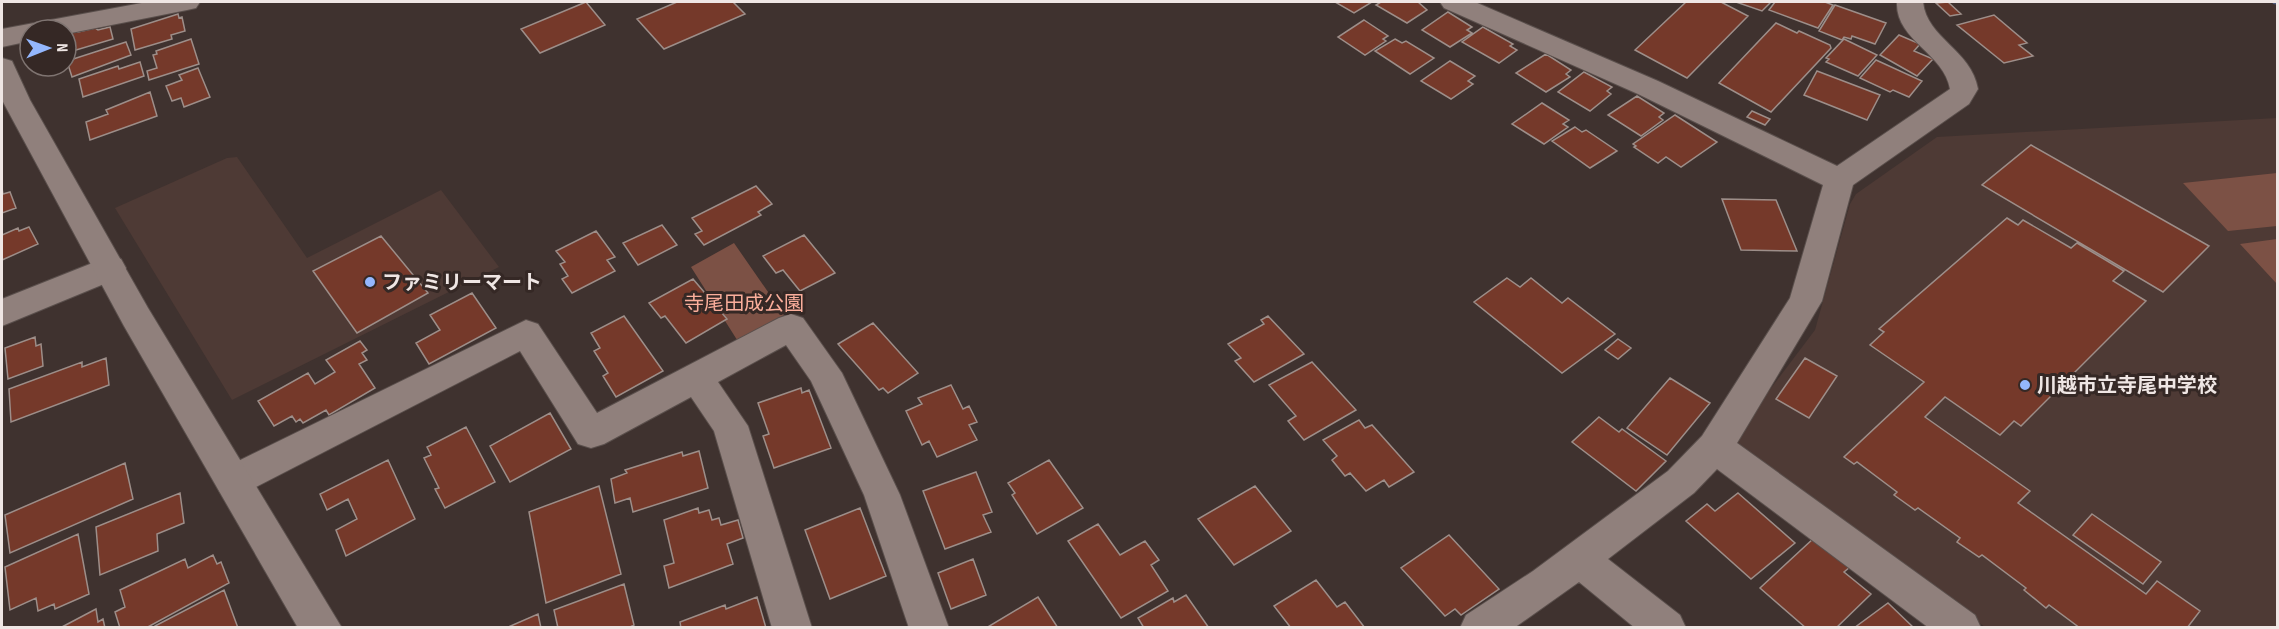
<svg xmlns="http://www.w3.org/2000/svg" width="2279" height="629" viewBox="0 0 2279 629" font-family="'Sofia Sans Condensed','Noto Sans JP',sans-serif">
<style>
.built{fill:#4e3a35}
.green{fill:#7c5145}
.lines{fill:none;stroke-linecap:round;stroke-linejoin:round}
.stream{fill:#4e5978;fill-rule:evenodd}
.building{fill:#75392a;stroke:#9d8e89;stroke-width:1.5}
.minor-casing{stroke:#5a4f4c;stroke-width:2}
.tertiary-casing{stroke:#5a4f4c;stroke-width:2}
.minor{fill:#90807c;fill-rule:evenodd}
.tertiary{fill:#90807c;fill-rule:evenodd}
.poi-dot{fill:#94b7fd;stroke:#352825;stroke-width:2}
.labels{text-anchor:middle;stroke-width:6;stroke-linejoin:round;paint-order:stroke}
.poi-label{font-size:20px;font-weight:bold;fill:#efe6e4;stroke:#352825;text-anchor:start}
.park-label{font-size:20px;fill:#faae9b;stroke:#352825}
</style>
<rect width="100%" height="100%" fill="#3f322f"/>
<!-- built -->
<path class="built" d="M2277,118v509h-292l-254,-186 84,-111 35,-126 6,-10 81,-57z
M237,157l70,101 134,-68 58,77 -267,133 -117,-192 112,-50z"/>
<!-- green -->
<path class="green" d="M2277,173v53l-49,5 -45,-48z
M2277,239h1l-1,45 -37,-40z
M734,243l50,72 -45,28 -48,-76z"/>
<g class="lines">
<!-- stream -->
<path class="stream" d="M2272,2h6v3l-5,-1z"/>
</g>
<!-- building -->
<path class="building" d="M586,2l19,23 -65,28 -19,-24z
M677,2h56l12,12 -81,35 -27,-30z
M1335,2h37l-18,11z
M1381,2h37l9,8 -20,13 -31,-18z
M1686,2h35l27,14 -61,62 -52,-28z
M1736,2h35l-9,9z
M1775,2h50l8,3 -15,23 -49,-18z
M1948,2l13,12 -11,2 -14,-13z
M1835,5l51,18 -11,21 -23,-8 -1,3 -7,-2 -2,3 -23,-9z
M1448,12l24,15 -5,3 5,3 -22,14 -28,-17z
M178,14l1,4 3,-1 3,14 -14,4 1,4 -37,11 -4,-21z
M1994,15l33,28 -8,2 14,11 -29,7 -47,-38z
M1364,20l24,16 -5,3 3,2 -21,14 -27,-18z
M1776,23l21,10 2,-2 31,14 1,3 -60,64 -52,-29z
M110,27l3,12 -47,14v-21l12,-3v3l17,-4 3,2z
M1483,27l30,17 -3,2 7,4 -18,13 -37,-21z
M1899,35l21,9 -6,7 19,8 -16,17 -37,-21z
M191,39l8,25 -50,16 -2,-9 10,-3 -4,-13 4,-1 -1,-3z
M1395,39l7,4 4,-2 28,17 -24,16 -35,-23z
M1844,39l33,16 -19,21 -32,-14 3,-3 -3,-1z
M126,42l5,13 -59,22 -5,-16z
M1546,54l25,16 -5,4 4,3 -24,15 -30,-19z
M1876,60l46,21 -13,16 -16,-7 -3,2 -30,-14z
M1450,61l25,15 -7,5 5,3 -22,15 -30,-18z
M140,62l4,14 -61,21 -4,-18 39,-13 1,3z
M198,68l12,29 -26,10 -3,-9 -9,3 -6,-15 16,-6 -3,-5z
M1817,71l63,24 -13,25 -63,-25z
M1584,72l28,15 -5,4 4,3 -21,17 -32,-19z
M150,92l7,24 -67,24 -4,-18 22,-8 -2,-4z
M1637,96l27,17 -5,4 4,3 -22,16 -33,-21z
M1542,103l27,17 -6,4 5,3 -24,17 -32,-20z
M1752,111l18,8 -5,6 -18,-8z
M1675,115l42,27 -36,25 -15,-10 -8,6 -24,-16 2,-1 -3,-2z
M1575,127l7,5 4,-2 31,21 -27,17 -38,-27z
M2031,145l178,101 -46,46 -181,-107z
M756,186l16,18 -14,8 3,3 -57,30 -9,-11 7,-3 -10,-13z
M2,188l1,6 7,-2 6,16 -14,5z
M1722,199l54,1 21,51 -56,-1z
M2007,218l11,7 5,-5 48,28 6,-5 47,28 -11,10 33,20 -125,125 -7,-5 -14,14 -55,-38 -20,20 105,74 -12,12 128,91 11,-13 43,30 -13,17h-107l-31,-23 -3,3 -22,-18 2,-2 -44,-33 -3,2 -22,-15 3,-4 -42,-30 -3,2 -21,-15 3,-3 -40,-30 -3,2 -10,-7 80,-75 -54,-37 14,-13 -5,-3z
M662,225l15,20 -39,20 -15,-22z
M29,227l9,17 -36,16v-25l16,-7 1,3z
M596,231l19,26 -8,3 8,11 -43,22 -10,-14 6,-3 -8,-12 5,-2 -9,-11z
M804,235l31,38 -35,18 -17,-21 -7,3 -13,-17z
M381,236l47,57 -71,40 -44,-62z
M1507,278l13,9 11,-9 31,25 6,-5 47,36 -53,39 -88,-71z
M693,279l34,40 -41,24 -21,-27 -4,2 -12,-15z
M472,293l24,35 -67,36 -13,-21 24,-13 -10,-15z
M624,316l39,55 -47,26 -13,-21 5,-3 -14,-22 6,-3 -9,-15z
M1268,316l36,38 -50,28 -19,-21 6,-3 -13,-14 36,-20 -3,-4z
M873,323l45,50 -30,20 -5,-5 -4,2 -41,-46z
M35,337l1,9 5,-2 2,22 -35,13 -3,-31z
M1618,339l13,9 -13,11 -13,-9z
M360,341l7,9 -5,3 5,7 -8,4 16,24 -46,27 -3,-5 -23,13 -3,-4 -4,3 -4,-6 -18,10 -16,-25 50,-28 7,11 20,-12 -9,-12z
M106,358l3,27 -98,37 -2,-33 73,-27v5z
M1805,358l32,18 -28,42 -33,-19z
M1312,362l44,48 -52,30 -16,-19 8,-5 -27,-31z
M1670,378l40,25 -43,52 -40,-27z
M951,385l12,24 6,-3 8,16 -8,3 8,15 -40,17 -8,-16 -7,4 -16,-34 16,-7 -4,-6z
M801,388l1,5 7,-3 22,58 -57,20 -11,-32 6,-2 -11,-31z
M550,413l21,36 -61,33 -20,-36z
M1599,417l20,15 3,-3 44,32 -30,30 -64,-49z
M1359,420l6,8 7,-3 42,47 -25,15 -5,-7 -18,11 -16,-18 -5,3 -13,-16 5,-4 -14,-16z
M466,427l29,55 -50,26 -10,-19 4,-1 -15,-30 7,-3 -4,-8z
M699,451l9,37 -75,24 -3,-14 -15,5 -4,-24 16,-6 -2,-3 57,-18 1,4z
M388,460l27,59 -69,37 -10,-26 21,-11 -9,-20 -21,11 -7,-16z
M1049,460l34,48 -46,26 -25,-39 3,-2 -7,-10z
M125,463l8,36 -123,54 -5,-38z
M976,472l16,40 -9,3 8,17 -46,17 -22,-58z
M599,486l22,88 -75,29 -17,-91z
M1255,486l36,45 -57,34 -36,-46z
M180,493l4,30 -27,11 1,17 -58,24 -4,-48z
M1738,493l57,50 -44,36 -65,-58 21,-17 8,7z
M698,508l1,5 10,-3 3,10 7,-2 2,7 17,-5 5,18 -16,6 6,20 -64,24 -5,-22 10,-3 -10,-43z
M860,508l26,68 -56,23 -25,-69z
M2092,514l69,48 -18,22 -70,-49z
M1098,524l22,31 25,-14 14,19 -8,5 17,26 -47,27 -53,-77z
M78,534l11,60 -34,15 -1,-5 -16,7 -2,-13 -26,12 -5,-43z
M1449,535l50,54 -38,26 -6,-6 -10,7 -44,-48z
M1814,538l36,29 -6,5 27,22 -35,34h-30l-46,-40z
M213,555l4,9 4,-2 8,21 -83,45h-26l-5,-16 10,-5 -5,-17 65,-31 3,9z
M973,559l13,36 -35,14 -13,-36z
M1316,580l21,27 8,-5 20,26h-74l-17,-22z
M624,584l10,41 -6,3h-70l-4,-18z
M224,590l14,38h-83v-2z
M1186,595l23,33h-65l-6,-10 35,-20 1,4z
M757,597l9,31h-85l-1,-6 45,-17 1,4z
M1038,597l20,31h-72z
M1888,603l26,25h-60z
M96,609l2,13 5,-3 2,9h-45z
M538,614l3,14h-35z"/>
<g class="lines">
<defs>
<path id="minor" d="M147,2h53l-4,6 -9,2 -121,24v-4h-36v11l-28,6v-18z
M1440,2h35l183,79 179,85 113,-77c-6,-36 -55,-49 -53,-87h26c4,37 48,47 55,87l-9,15 -116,81 -31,116 -85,142 238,172 6,13h-52l-212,-159 -23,24 -86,66 72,56 6,13h-51l-56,-46 -65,46h-54l6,-13 67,-44 135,-100 34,-35 88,-138 33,-113 -185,-91 -194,-86z
M110,256l11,3 5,9 -5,9 -119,49v-27z
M791,314l12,4 39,55 58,122 49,133h-40l-45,-133 -53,-114 -25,-36 -68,37 30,44 64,202h-40l-58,-197 -23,-34 -87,47 -13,4 -13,-4 -58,-93 -274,141 -13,5 -13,-5 -5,-11 5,-11 306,-150 12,4 59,89 182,-95z"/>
<path id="tertiary" d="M2,58l10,3 18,39 118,208 194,320h-44l-174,-302 -122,-226z"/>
</defs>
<!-- minor casing -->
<use href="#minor" class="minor-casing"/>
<!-- tertiary casing -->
<use href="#tertiary" class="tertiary-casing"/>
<!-- minor -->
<use href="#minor" class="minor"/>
<!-- tertiary -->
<use href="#tertiary" class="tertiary"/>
</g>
<!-- markers -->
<g class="poi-dot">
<circle cx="370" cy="282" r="6"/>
<circle cx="2025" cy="385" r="6"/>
</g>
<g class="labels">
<!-- poi labels -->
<g class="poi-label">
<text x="382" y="289">ファミリーマート</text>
<text x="2037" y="392">川越市立寺尾中学校</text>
</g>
<!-- park labels -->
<g class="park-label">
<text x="744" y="310">寺尾田成公園</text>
</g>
</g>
<!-- border -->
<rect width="2279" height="629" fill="none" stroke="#efe6e4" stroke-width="6"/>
<!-- north arrow -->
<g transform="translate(48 48) rotate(89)"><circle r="28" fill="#352825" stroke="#7f7471" stroke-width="1.5"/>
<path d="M0-4.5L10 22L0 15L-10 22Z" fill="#94b7fd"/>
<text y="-9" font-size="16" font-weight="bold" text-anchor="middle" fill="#efe6e4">N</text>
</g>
</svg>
